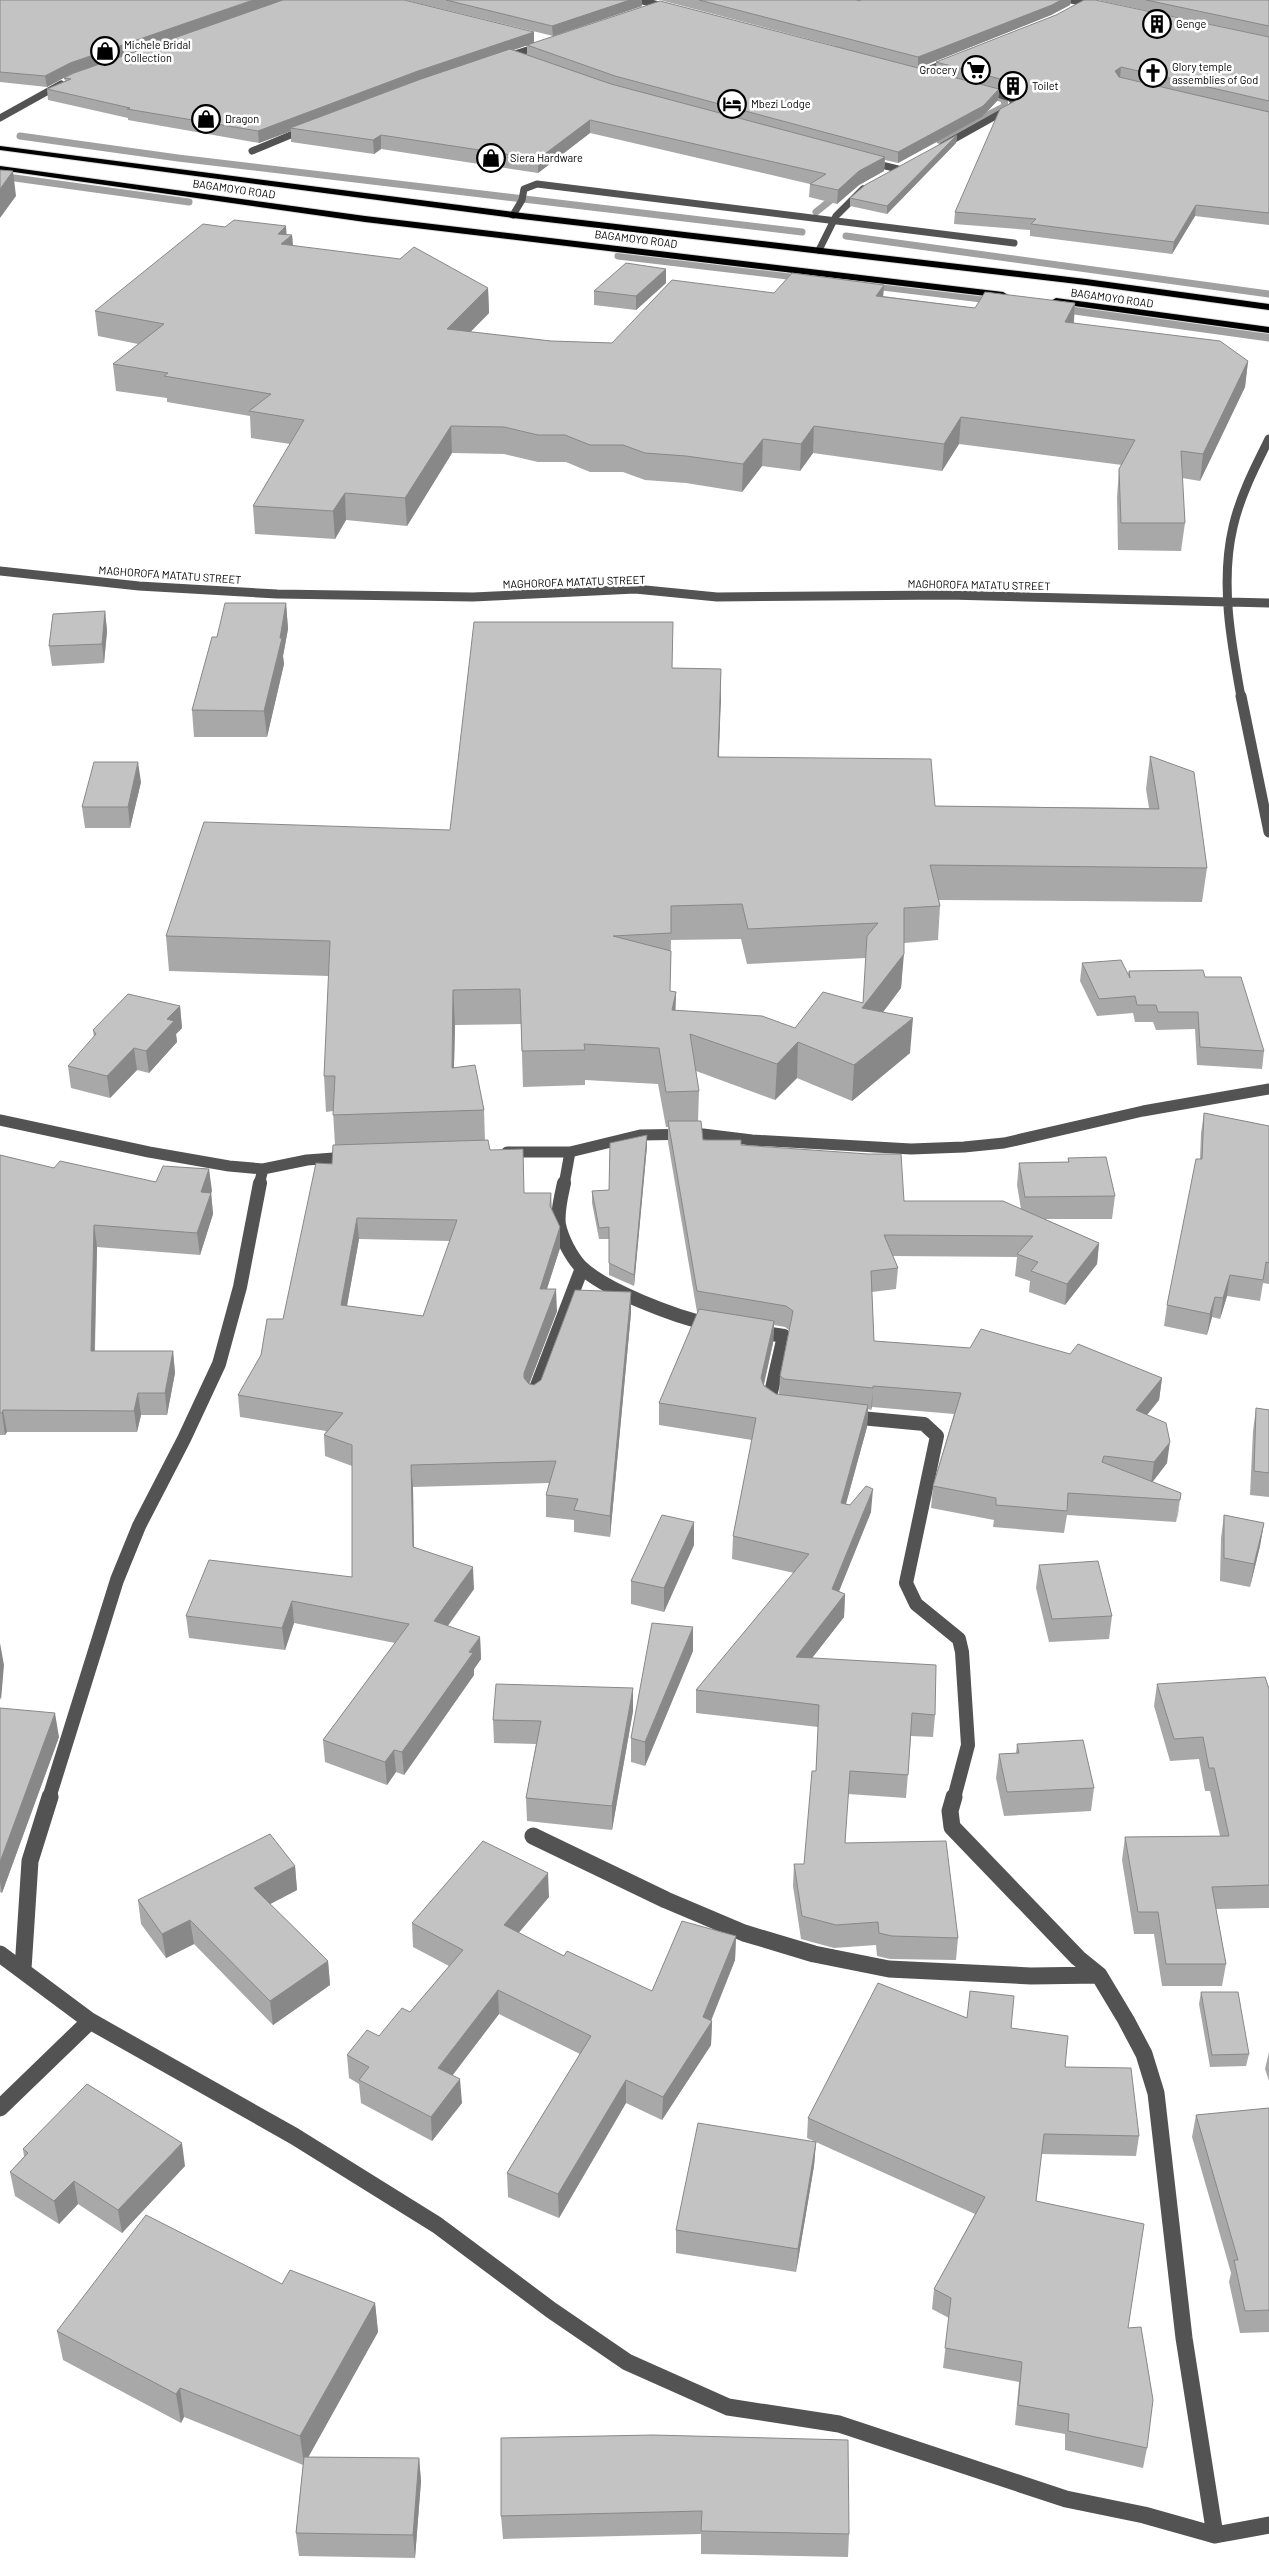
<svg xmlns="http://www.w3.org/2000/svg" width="1269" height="2569" viewBox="0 0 1269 2569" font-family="Barlow,sans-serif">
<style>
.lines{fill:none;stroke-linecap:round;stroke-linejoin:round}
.stream-far1{stroke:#a1a1a1;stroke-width:7}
.stream{stroke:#a1a1a1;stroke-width:9}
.highway-casing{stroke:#dbdbdb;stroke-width:2}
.minor-far4{stroke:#535353;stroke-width:7}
.minor-far3{stroke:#535353;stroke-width:9}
.minor-far2{stroke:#535353;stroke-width:11}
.minor-far1{stroke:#535353;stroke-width:14}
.minor{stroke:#535353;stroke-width:17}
.highway{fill:#000;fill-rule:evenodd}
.wall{fill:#a8a8a8;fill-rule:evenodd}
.shaded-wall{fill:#888}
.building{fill:#c3c3c3;stroke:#888;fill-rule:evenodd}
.labels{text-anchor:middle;stroke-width:5;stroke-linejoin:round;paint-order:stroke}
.far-poi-label{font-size:11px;fill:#000;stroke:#fff;text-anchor:start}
.far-street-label{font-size:11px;fill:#000;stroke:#fff}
</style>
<rect width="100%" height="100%" fill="#fff"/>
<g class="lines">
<!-- stream-far1 -->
<path class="stream-far1" d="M20,136l158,22 624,74
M939,140l66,-34 -1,-7 -15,-4
M0,176l189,26
M816,212l25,-20
M846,236l423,58
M618,256l186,22
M866,285l132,16
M1060,308l7,1"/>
<!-- stream -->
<path class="stream" d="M1060,308l209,29"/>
<defs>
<path id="highway" d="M0,146l513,66 573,67 183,25v6l-183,-25 -573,-67 -513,-68z
M0,166l365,50 638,76 5,3 -5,3 -638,-76 -365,-52z
M1056,298l213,29v6l-216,-30 -2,-2z"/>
</defs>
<!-- highway casing -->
<use href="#highway" class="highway-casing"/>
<!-- minor-far4 -->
<path class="minor-far4" d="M639,0l28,7
M1071,0l25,5
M505,57l38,-12
M920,73l30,-12
M0,118l61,-34
M942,146l68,-38 5,-6 -5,-4 -26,-8
M252,151l53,-22
M869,162l29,7
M513,215l9,-15 2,-11 13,-5 477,59
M819,250l17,-34 27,-27"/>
<!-- minor-far3 -->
<path class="minor-far3" d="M0,571l139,15 138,8 196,3 162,-8 82,8 231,-2 321,8
M1241,697c-10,-55 -21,-115 -8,-170 7,-31 22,-60 36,-88"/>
<!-- minor-far2 -->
<path class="minor-far2" d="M1241,696l28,136
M0,1120l149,32 80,14 34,3 44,-9 40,-3
M507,1152h63l70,-17 63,-1 49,6 159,9 53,-2 40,-4 139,-32 126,-22
M259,1185l4,-16
M564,1185l6,-33"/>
<!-- minor-far1 -->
<path class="minor-far1" d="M564,1183c-3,14 -7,29 -5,42 3,14 12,31 21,41 24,24 96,51 129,58
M759,1332l25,4 -15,65 5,4
M533,1396l49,-128
M850,1417l74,7 13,12 -31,147 10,21 43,35 3,13 6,93 -14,53
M49,1798l68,-218 22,-54 45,-87 35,-75 21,-77 20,-104"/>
<!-- minor -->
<path class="minor" d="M954,1797l-4,14 2,16 126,131 21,17 27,45 18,34 12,39 28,245 31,197
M533,1836l133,64 78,33 70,21 75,15 142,7 68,-1
M0,1954l90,67 204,115 143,89 114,85 76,52 101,45 111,17 227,75 78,16 71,20 54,-10
M23,1969l7,-108 20,-64
M0,2108l90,-87"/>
<!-- highway -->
<use href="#highway" class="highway"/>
</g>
<!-- wall -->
<path class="wall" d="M0,0l534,32v11l-21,7 14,5v-10l308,1 -175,-46h411l-1,5 -19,10 -133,53 17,4 1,-10 333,-25v188l-74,-9 -23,38 -142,-18v-6l-76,-6 1,-12 62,-115 -6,-4 1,-6 -5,5 -8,-2 -1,10 -16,17 -84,46 -13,-3 -1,11 -25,14 -22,19 -28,-7 1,-13 -220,-51 -52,40 -157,-24 -7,5 -83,-12v-11l-32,12 -131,-23v-2l-80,-18 -1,-11 18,-8 -1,-3 29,-12 -22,8 -24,13 -47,-5z
M405,0h237v6l-89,30z
M1097,0h172v37z
M957,135l-1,8 -69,71 -37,-8v-8z
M287,235h5l1,11 195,42 1,25 -19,19 81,9 61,2 162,-50 110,-8 -1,11 92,12 100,-5 -1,20 174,38 -3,26 -45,94 -18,-3 3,45 -4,28 -63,-1 -1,-53 2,-28 3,-4 -163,-21 -17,27 -129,-18 -13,18 -38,-5 -20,26 -56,-9 -41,-3 -22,-8h-33l-24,-10h-28l-34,-8 -52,-1 -45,73 -61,-6 -11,19 -80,-5 -2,-28 37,-62 -39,-6 -1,-22 -83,-14v-4l-51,-7 -3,-27 25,-20 -40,-8 -3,-25z
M666,269v14l-30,27 -42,-5v-14z
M286,603l2,26 -5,27 1,8 -17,73h-73l-2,-27 25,-73z
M105,611l2,20 -3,32 -52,3 -3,-20z
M672,668l49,1 -2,88 216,49 214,2 -3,-19 4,-33 57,112 -5,34 -263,-2 1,6 -2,34 -34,3 -3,45 -18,24 27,41 -58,48 -55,-23 -22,22 -79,-29 3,20 -1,30 5,19 38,5 163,56 117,8 -4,-24 2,-22 49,-1v-4l47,38 -3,23h-67l54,24 -2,21 -32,41 -36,-13 1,-11 -15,-5 2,-19 -124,-1 5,12 -2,21 -24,3 2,49 96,7 100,6 92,24 -3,22 -12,15 20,48 -15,19 29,11 -5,29 -109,-7 -3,18 -71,-6 1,-7 -63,-12 2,-22 21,-72 -82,-7 -1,3 -3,-1 -1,18 -21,77 25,8 -32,79 6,3 -1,23 -32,41 123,57 -2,22 -22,-1 -5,62 -58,-4 -3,49 113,95 -2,22 -66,-1 -13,-3 -1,-11 -42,3 -33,-9 -8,-53 1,-22h10l12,-93 2,-44 -122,-14v-23l98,-117 -62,-14 1,-23 19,-96 -93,-15v-22l39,-91h-1l-29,-170v-15h-2l-8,-43 -73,-4v5l-62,2 -2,-63 -66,1 -1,42 30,43 1,30 5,10 34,43h27l1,16 8,18v21l-13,41 10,22 -28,73 5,1 7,-5 90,-88v21l-21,224 -36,-5v-12l-28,-3v-22l3,-12 -136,4 1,61 60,41 -26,37 32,11 1,22 -7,10v6l-70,100 -8,-3 -9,13 -62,-23 -2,-22 72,-97 -101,-20 -9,27 -96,-12 -3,-22 166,-39v-111l-27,-10 -1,-21 2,-4 -86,-14 -2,-22 45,-76 49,-155 3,-19 -2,-34 -7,1 -2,-36 5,-100 -160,-5 -3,-35 284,-106zM741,939l6,25 119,-6 -3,45 -68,25 -120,-17 1,-19 -6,-1 1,-51zM359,1239l91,2 -27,75 -76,-10zM774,1325l11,2 4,3 -9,46 -1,18h-3l-12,-9 9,-42z
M141,782l-11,46h-45l-3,-21z
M1082,963l46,11 1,-3 76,6 59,74 -2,18 -65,-4 -2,-36 -39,1 -3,-8h-18l-2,-9 -36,3 -17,-35z
M180,1006l2,22 -6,6 1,8 -28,31 -12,-3 -27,28 -39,-10 -3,-22 26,-28 -1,-8z
M1204,1113l65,13v158l-6,-1 -3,18 -33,-5 -7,23 -8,-2 -5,18 -43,-9 3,-21 33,-146 1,-26z
M647,1146l-13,140 -25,-11v-36h-10l-7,-36v-12l17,-1z
M0,1155l54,13 102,14 53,-13 4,45 -13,41 -103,-8 -2,104h78l2,22 -8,42h-26l-4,17h-130l-2,3h-5z
M1256,1408l13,2v87l-19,-2 3,-64z
M1224,1515l40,8 -4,23 -10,41 -30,-6 1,-43z
M694,1545l-30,67 -33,-8v-23z
M1039,1565l73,51 -3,23 -60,3 -13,-54z
M693,1651l-48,115 -14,-4v-24z
M1157,1684l112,5v219l-53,1 10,55 -4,22h-60l-8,-52h-20l-12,-74 3,-23 95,-1 -10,-45h-5l-6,-32 -29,2 -16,-55z
M0,1708l59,29 -57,156 -2,-1z
M633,1711l-21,119 -85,-9 -1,-23 10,-54 -42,-1 -1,-23z
M1017,1744l77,44 -3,23 -87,5 -8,-38 3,-24 17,-1z
M295,1866l2,24 -27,14 58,57 2,24 -57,40 -79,-81 -28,14 -25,-34 -3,-24z
M549,1897l-31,36 46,23 88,35 84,-55 -1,24 -24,61h1l-1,24 -49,75 -36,-17 -67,115 -51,-21 -1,-24 73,-119 -81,-40 -47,61 10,28 -30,38 -71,-38 -2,-19 -10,-6 -2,-23 32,-19 31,-24 39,-46 -36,-19 -1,-24z
M1201,1992l48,62 -3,12 -36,1 -11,-63z
M967,2018l44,10 54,39 74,69 -3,20 -95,-2 -5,47 92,127 19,120 -4,20 -78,-18v-16l-50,-9 4,-43 -76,-14 6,-50 -17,-9 2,-20 41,-75 -168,-76 1,-20z
M1269,2052v29l-4,-12z
M1269,2108v224l-29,1 -11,-51 2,-9 -39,-136 4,-22z
M816,2142l-2,24 -18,106 -120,-19v-23z
M23,2149l162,17 -63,67 -44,-29 -19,20 -44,-28 -5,-24 14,-15z
M282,2284l93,19 3,29 -70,125 111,1 2,23 -6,77 -116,-2 -3,-23 7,-68 -119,-48 -3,6 -118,-63 -6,-29z
M501,2438l348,96 -1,23 -147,-3v-20l-198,5 -2,-23z"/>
<!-- shaded-wall -->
<path class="shaded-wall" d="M253,0h31l-213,74 -24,13 -2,-11 25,-13z
M630,0h12v6l-89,30 -1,-10z
M1061,0h10l-1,5 -19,10 -133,53v-11z
M534,32v11l-116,39 -128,46 1,3 -32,12 -1,-12 160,-60z
M1121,67l-1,11 -6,4 1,-11z
M1016,72l-4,10v5l-5,5 1,-11z
M999,89l-1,11 -16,17 -84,46v-11z
M590,120v13l-52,40v-14z
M381,135v14l-7,5 -1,-14z
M957,135l-1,8 -69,71v-8z
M885,157l-1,14 -25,14 -22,19 1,-14 21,-19z
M13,171l3,25 -16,22v-29z
M1196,205l-1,11 -23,38 2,-12z
M286,226l1,13 5,-4 2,25 -11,9 -5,-35z
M666,269v14l-30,27v-14z
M884,285l-2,26 -6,-15z
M488,288l1,25 -41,42 -1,-26z
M1075,303l-2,26 -8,-7z
M1248,361l-3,26 -45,94 3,-27z
M961,417l-2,27 -17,27 2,-27z
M451,426l1,27 -45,73 -2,-28z
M814,426l-1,27 -13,18 1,-27z
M763,439l-1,27 -20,26 1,-28z
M345,493l1,27 -11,19 -2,-28z
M286,603l2,26 -5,27 1,8 -17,73 -3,-26z
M105,611l2,20 -3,32 -2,-19z
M721,669v32l-4,89 1,-33z
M138,762l3,20 -11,46 -2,-21z
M904,954l-3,34 -41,55 2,-35z
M453,990l2,35 -2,78 -1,-35z
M676,992l-1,35 -3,-17z
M180,1006l2,22 -6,6 1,8 -28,31 -3,-22 21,-32z
M913,1018l-3,35 -58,48 2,-36z
M798,1042l-1,36 -22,22 2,-36z
M134,1048l3,22 -27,28 -3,-22z
M647,1135v11l-13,140v-11z
M209,1169l3,22 -9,22 -2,-21z
M211,1193l2,21 -13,41 -3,-22z
M357,1218l2,21 -16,88 -2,-22z
M94,1225l3,22 -3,126 -3,-22z
M560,1227v21l-20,62v-21z
M1099,1243l-2,21 -32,41 2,-21z
M1230,1275l-3,21 -7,23 3,-21z
M556,1289l1,22 -32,84v5l-1,-27z
M631,1292v21l-21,224v-21z
M1215,1297l-3,20 -5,18 3,-21z
M774,1321l-1,22 -13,57 1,-22z
M173,1351l2,22 -8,42 -2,-22z
M1162,1378l-3,22 -26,32 3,-22z
M873,1386l-1,21 -1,3 2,-22z
M138,1393l3,22 -4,17 -3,-21z
M868,1405l-1,22 -27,98 1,-22z
M3,1410l4,22 -2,3 -3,-22z
M1170,1442l-3,21 -16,21 3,-22z
M411,1465l2,22 1,82 -1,-22z
M873,1489l-2,23 -40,99 1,-22z
M1181,1493l-3,21 -2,8 4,-22z
M694,1522v23l-30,67v-24z
M1264,1523l-4,23 -10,41 4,-23z
M473,1567l1,22 -39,54 -1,-22z
M845,1594l-1,23 -49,63 1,-23z
M292,1601l2,22 -9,27 -3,-22z
M693,1627v24l-48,115v-24z
M480,1637l1,22 -7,10v6l-70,100 -2,-23z
M0,1643l4,22 -3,35 -1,-3z
M633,1688v23l-21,119v-24z
M55,1713l4,24 -57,156 -2,-11v-20z
M394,1750l2,22 -9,13 -2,-23z
M295,1866l2,24 -40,21 -3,-23z
M548,1873l1,24 -44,52 -1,-24z
M190,1920l4,24 -28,14 -4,-24z
M736,1936l-1,24 -27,68 4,-7 -1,24 -49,75 1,-23 40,-80z
M328,1961l2,24 -57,40 -3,-24z
M498,1990l1,24 -59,78 -2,-24z
M460,2079l2,24 -30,38 -1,-24z
M626,2080v23l-67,115 -1,-24z
M816,2142l-2,24 -18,106 2,-23z
M182,2143l3,23 -63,67 -4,-23z
M74,2181l4,23 -19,20 -5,-23z
M375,2303l3,29 -74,133 -4,-29z
M180,2388l4,29 -3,6 -5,-29z
M419,2458l2,23 -6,77 -2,-23z"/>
<!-- building -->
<path class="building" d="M0,0h253l-183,63 -25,13 -45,-4z
M283,0h121l130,32 -116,39 -160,60 -131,-22 3,-1 -83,-19 24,-10 -7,-1 10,-5z
M446,0h184l-78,26z
M699,0h157l4,1 1,-1h200l-9,5 -134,52z
M1084,0h11l174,37v64l-148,-34 -6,4 4,6 150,35v101l-73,-8 -22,37 -143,-18 5,-5 -81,-7 45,-103 15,-8 6,-11 -9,-8 4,-10 -8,9 -72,-19 120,-47z
M1146,0h123v26z
M660,1l339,88 -16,17 -85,46 -283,-76 -88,-31z
M510,49l101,35 274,73 -26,14 -21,19 -28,-6 16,-10 -236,-54 -52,39 -157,-24 -8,5 -83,-12 131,-49z
M957,135l-70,71 -37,-8 15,-13z
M0,170l13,1 -13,18z
M234,220l52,6 -8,8 14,1 -11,9 119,15 14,-12 74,41 -41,41 104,12 61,2 60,-63 102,13 18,-20 92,12 -8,11 99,12 10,-16 90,11 -10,19 155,19 28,20 -45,93 -22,-3 4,72h-64l-2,-54 16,-29 -174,-23 -17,27 -130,-18 -13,18 -38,-5 -20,25 -57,-8 -41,-3 -22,-8h-33l-25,-10h-27l-34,-8 -53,-1 -46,72 -60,-5 -12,18 -80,-5 51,-86 -55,-9 22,-17 -107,-18 4,-3 -55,-9 51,-40 -69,-13 108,-87 22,3z
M626,263l40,6 -30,27 -42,-5z
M225,603h61l-6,35h2l-18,73 -72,-1 20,-73h5z
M105,611l-3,33 -53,2 4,-32z
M474,622h199l-1,46 49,1 -3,88 213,2 4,47 224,3 -9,-53 44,16 13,96 -277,-3 10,41 -36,2v46l-42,54 51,10 -59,47 -56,-23 -21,22 -87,-30 9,57 -33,1 -7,-44 -75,-4 1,6 -63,1 -2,-62 -67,1 -1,78 23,-3 9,45 -151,5 2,-39h-11l6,-135 -164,-5 38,-114 246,8zM742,904l6,25 130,-6 -11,13 -4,67 -40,-11 -28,36 -33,-12 -90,-6 4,-18 -6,-1 1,-40 -58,-15 58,-3v-27z
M94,762h44l-10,45h-46z
M1121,960l9,18 -1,-7 74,-1 2,7h36l23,74 -64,-4 -2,-35h-40l-2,-7h-19l-2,-9 -36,3 -17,-36z
M128,994l52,12 -13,13 7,2 -28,30 -12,-3 -27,28 -39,-10 28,-32 -3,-4z
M1204,1113l65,13v137l-3,-1 -3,18 -33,-5 -7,23 -8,-1 -5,17 -43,-9 29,-146h6z
M668,1121h33l2,19h38v5l127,9h33l3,47h99l96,42 -32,41 -36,-13 7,-9 -21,-8 16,-18 -149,-1 14,33 -27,3 3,70 96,7 11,-19 89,25 8,-10 84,34 -26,32 30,13 4,19 -16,20 -50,-6 -2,6 79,31 -1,7 -112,-7 -1,18 -71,-6v-7l-63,-12 28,-93 -88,-7v2l-89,-9 -4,-3 13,-65 -7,-5 -89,-15z
M647,1135l-13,140 -25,-12v-36l-10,1 -7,-37 17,-1 1,-47z
M488,1140l2,10 33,-1 1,44h27l-1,13 10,21 -20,62h16l-32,84v5l5,6 5,1 7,-5 34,-90 56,2 -21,224 -36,-6 4,-11 -32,-4 10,-34 -145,4 2,82 60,20 -39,54 46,16 -11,15 4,1 -71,99 -8,-2 -9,12 -62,-22 86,-116 -117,-23 -10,27 -96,-12 23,-56 143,17v-132l-28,-10 19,-22 -105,-18 23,-40 6,-36h16l33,-156 16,1 1,-19zM357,1218l100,2 -34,96 -82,-11z
M0,1155l54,13 6,-7 96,21 7,-16 46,3 -8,23 10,1 -14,40 -103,-8 -3,126h82l-8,42h-27l-4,18 -131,-1 -1,3h-2z
M1106,1157l9,39 -90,1 -6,-34 50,-1 -1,-4z
M699,1309l75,12 -13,57 3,8 12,8 92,11 -27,98 9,2 16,-19 7,3 -41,100 13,5 -49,63 140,8 -1,50 -23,-2 -4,62 -58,-4 -5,72 101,-2 12,97 -66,-2 -13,-3 -1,-11 -42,3 -34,-9 -8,-52h10l8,-93h4l3,-66 -123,-15 113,-136 -76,-18 23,-118 -97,-15z
M1256,1408l13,2v63l-15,-2z
M662,1515l32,7 -30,66 -33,-7z
M1224,1515l40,8 -10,41 -30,-6z
M1098,1561l14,55 -60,3 -13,-54z
M652,1623l41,4 -48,115 -14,-4z
M1265,1677l4,12v196l-57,2 14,77h-60l-8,-52h-20l-13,-75 104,-1 -15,-68h-5l-6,-31 -29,2 -17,-55z
M496,1684l137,4 -21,118 -86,-8 15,-77 -48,-1z
M0,1708l55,5 -55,149z
M1083,1740l11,48 -87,4 -8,-38 20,-1 -2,-9z
M270,1834l25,32 -41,22 74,73 -58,40 -80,-81 -28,14 -24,-34z
M483,1841l65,32 -44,52 60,31 3,-5 85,40 30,-70 54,15 -33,81 9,4 -49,76 -37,-17 -68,114 -51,-21 84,-137 -93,-46 -60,78 22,11 -29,38 -72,-37 10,-13 -22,-12 20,-25 12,6 23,-28 8,4 53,-62 -51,-27z
M878,1983l89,35 3,-27 44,5 -3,32 57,8 -3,31 66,1 8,68 -95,-2 -8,67 108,23 -16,104 13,-1 12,73 -6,48 -79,-17 1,-17 -51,-9 4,-43 -77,-14 6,-50 -17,-9 51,-92 -177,-79z
M1201,1992h37l11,62 -37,1z
M87,2084l95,59 -64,67 -44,-29 -20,20 -44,-29 18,-19 -5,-4z
M1269,2108v202l-24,1 -11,-51h4l-42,-145z
M698,2123l118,19 -18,107 -122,-19z
M146,2215l136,69 8,-14 85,33 -75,133 -120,-48 -4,6 -119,-63z
M653,2435l195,5 1,94 -148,-3 1,-20 -201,5v-78z
M304,2457l115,1 -6,77 -117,-2z"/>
<!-- icons -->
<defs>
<symbol id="building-ring" viewBox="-11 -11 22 22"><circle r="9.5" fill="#fff" stroke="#000" stroke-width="1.5"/><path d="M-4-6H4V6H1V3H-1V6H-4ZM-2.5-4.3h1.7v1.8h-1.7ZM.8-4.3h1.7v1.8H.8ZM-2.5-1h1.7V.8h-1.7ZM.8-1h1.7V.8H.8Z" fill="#000"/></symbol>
<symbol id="shop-ring" viewBox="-11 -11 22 22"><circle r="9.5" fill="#fff" stroke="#000" stroke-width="1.5"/><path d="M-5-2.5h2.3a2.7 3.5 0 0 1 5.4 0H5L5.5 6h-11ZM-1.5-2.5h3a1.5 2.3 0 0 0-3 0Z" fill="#000"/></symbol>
<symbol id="supermarket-ring" viewBox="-11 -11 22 22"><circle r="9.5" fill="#fff" stroke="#000" stroke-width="1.5"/><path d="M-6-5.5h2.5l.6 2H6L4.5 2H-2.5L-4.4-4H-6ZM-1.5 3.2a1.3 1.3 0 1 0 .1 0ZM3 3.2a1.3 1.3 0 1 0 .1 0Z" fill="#000"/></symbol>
<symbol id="church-ring" viewBox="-11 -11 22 22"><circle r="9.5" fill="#fff" stroke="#000" stroke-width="1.5"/><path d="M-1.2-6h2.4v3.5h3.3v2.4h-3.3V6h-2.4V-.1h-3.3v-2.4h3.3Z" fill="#000"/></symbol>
<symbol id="hotel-ring" viewBox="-11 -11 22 22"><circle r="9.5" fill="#fff" stroke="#000" stroke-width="1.5"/><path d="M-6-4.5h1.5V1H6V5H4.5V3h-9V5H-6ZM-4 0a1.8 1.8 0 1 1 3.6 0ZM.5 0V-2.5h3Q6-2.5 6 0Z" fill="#000"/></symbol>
</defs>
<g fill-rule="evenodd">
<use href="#building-ring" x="1141" y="8" width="32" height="32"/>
<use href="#shop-ring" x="89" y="35" width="32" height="32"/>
<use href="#supermarket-ring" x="960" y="54" width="32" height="32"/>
<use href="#church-ring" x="1137" y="57" width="32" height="32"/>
<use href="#building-ring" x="997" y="70" width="32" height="32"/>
<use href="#hotel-ring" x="716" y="88" width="32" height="32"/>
<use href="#shop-ring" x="190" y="103" width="32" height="32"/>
<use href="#shop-ring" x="475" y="142" width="32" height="32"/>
</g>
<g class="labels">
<!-- far-poi labels -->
<g class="far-poi-label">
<text x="1176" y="28">Genge</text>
<text x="124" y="49">Michele Bridal<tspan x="124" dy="13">Collection</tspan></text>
<text x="1172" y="71">Glory temple<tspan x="1172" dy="13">assemblies of God</tspan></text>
<text x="957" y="74" text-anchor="end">Grocery</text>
<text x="1032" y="90">Toilet</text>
<text x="751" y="108">Mbezi Lodge</text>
<text x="225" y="123">Dragon</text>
<text x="510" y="162">Siera Hardware</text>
</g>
<!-- far-street labels -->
<g class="far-street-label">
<text transform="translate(234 189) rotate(8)" y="4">BAGAMOYO ROAD</text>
<text transform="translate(636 239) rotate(7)" y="4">BAGAMOYO ROAD</text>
<text transform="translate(1112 298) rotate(8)" y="4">BAGAMOYO ROAD</text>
<text transform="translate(170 575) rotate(4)" y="4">MAGHOROFA MATATU STREET</text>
<text transform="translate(574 582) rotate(-2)" y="4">MAGHOROFA MATATU STREET</text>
<text transform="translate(979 585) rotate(1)" y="4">MAGHOROFA MATATU STREET</text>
</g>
</g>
</svg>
